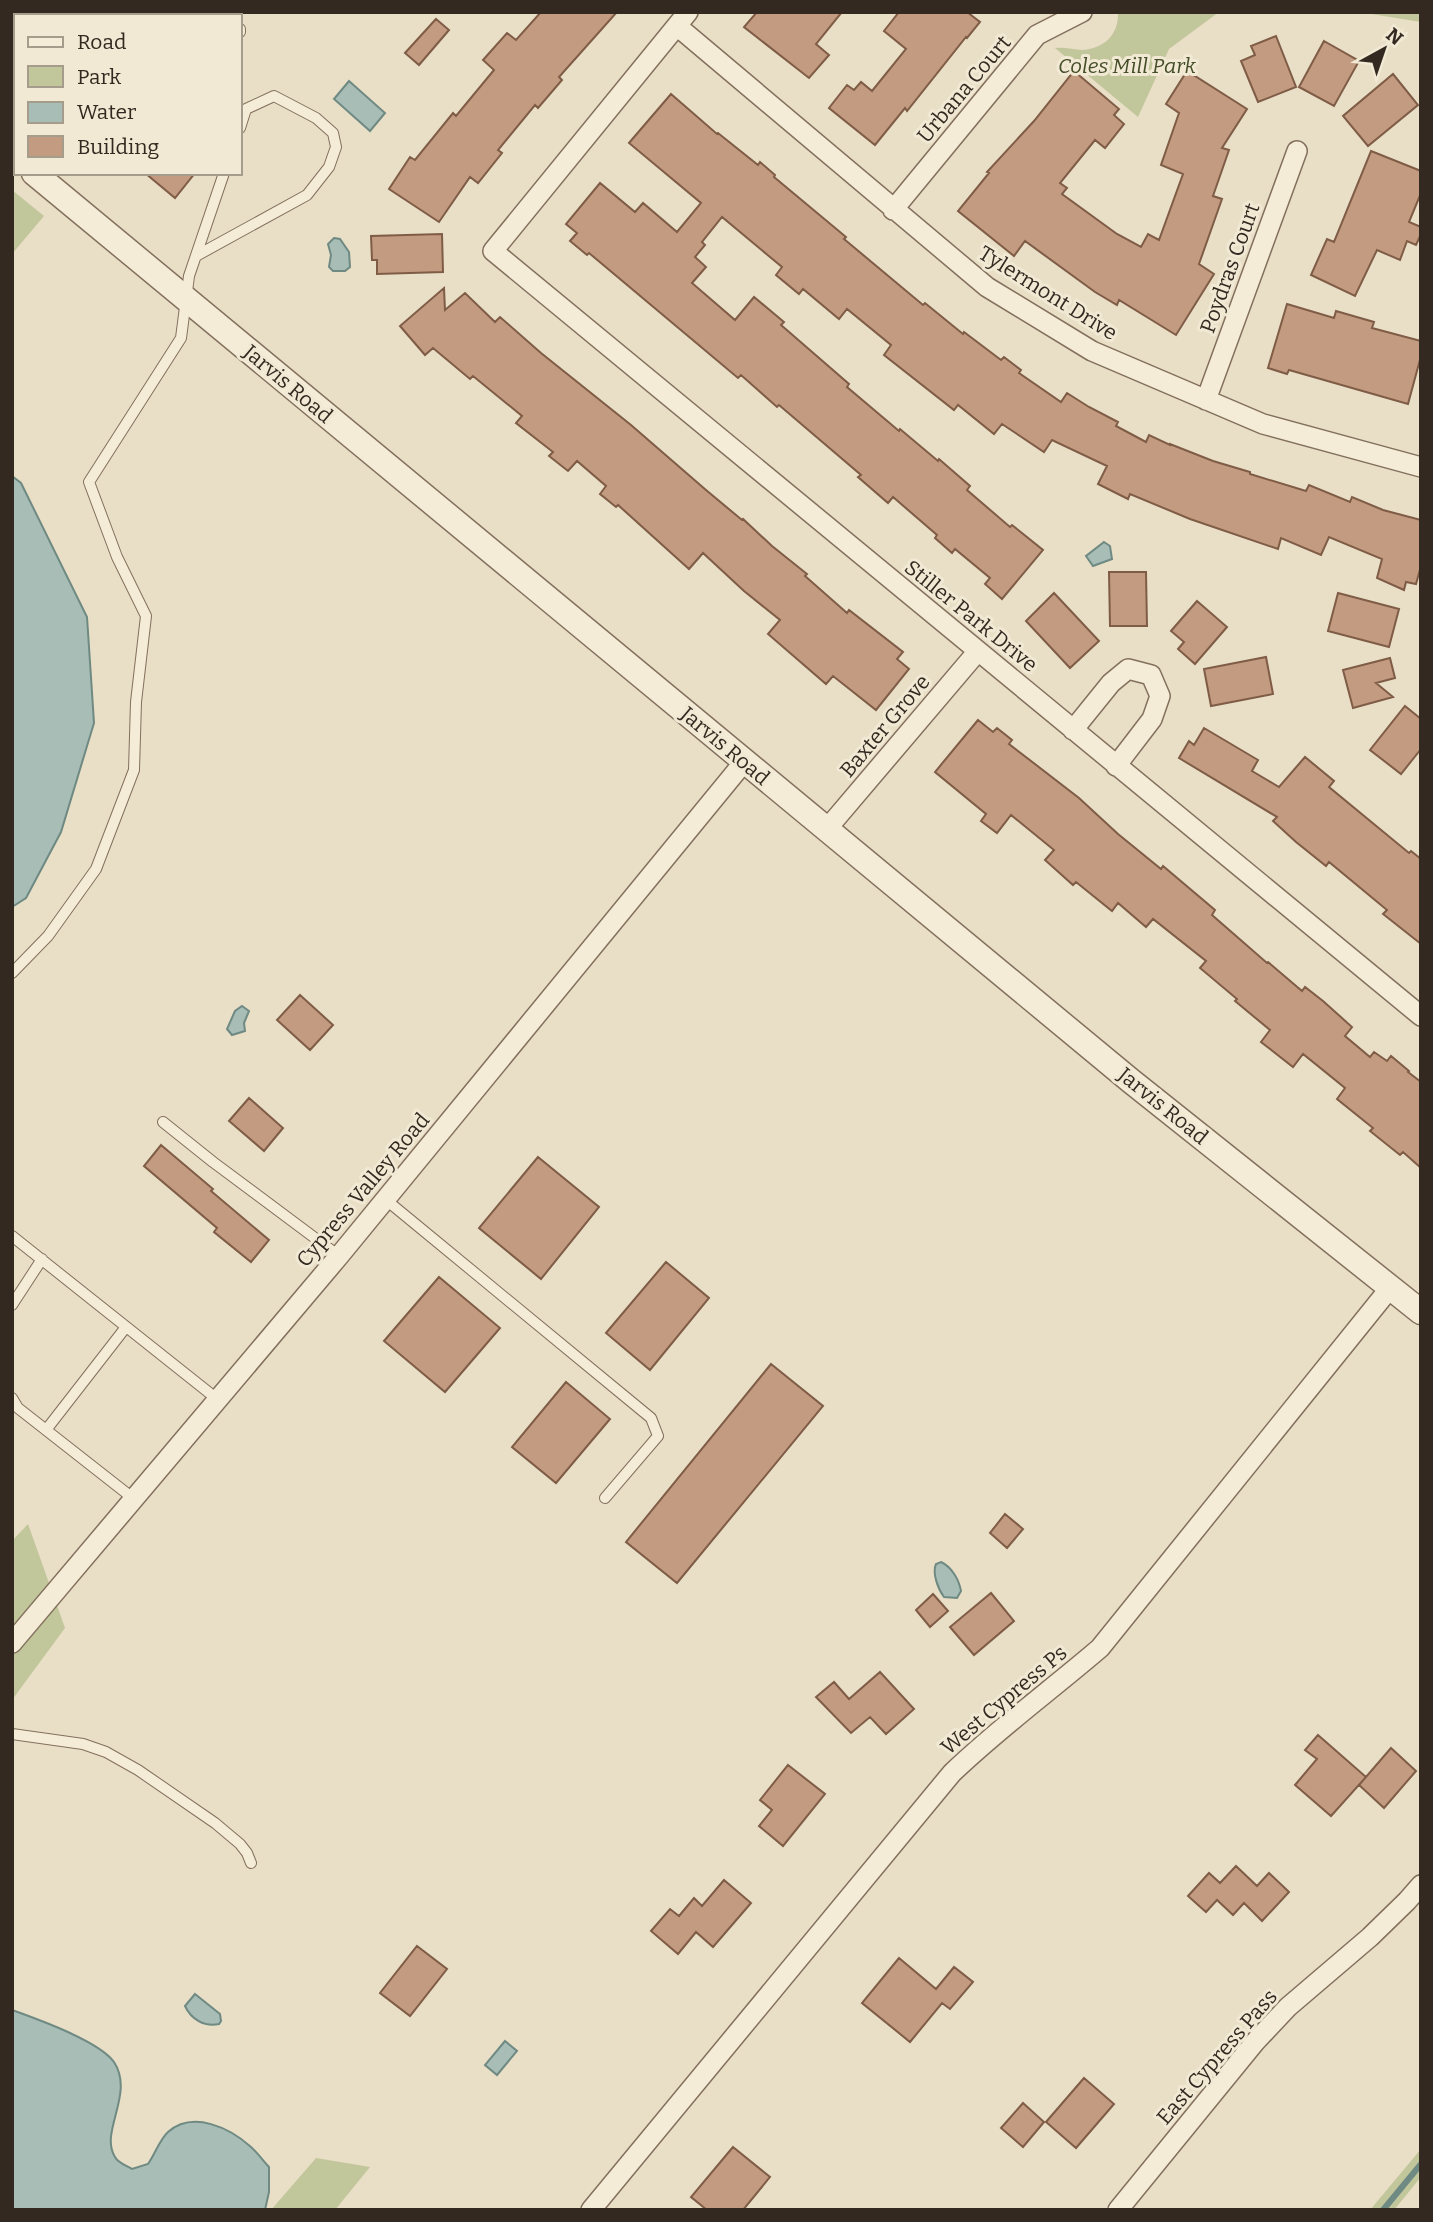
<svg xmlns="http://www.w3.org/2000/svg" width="1433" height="2222" viewBox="0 0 1433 2222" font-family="Bitter,serif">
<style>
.green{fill:#c2c69b}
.water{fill:#a7bdb6;stroke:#6f8a83;stroke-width:2}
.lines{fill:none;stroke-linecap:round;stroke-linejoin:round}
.stream{stroke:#6f8a83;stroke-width:6}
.building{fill:#c39b80;stroke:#7f5c46;stroke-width:2}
.service-casing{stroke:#82705d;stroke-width:12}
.minor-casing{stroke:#82705d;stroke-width:22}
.tertiary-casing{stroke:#82705d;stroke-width:27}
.service{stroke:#f5ecd8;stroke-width:10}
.minor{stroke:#f5ecd8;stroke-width:19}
.tertiary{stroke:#f5ecd8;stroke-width:24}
.labels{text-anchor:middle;stroke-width:6;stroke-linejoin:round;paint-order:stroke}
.park-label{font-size:21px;font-style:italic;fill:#454e29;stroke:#f1e9d4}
.street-label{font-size:21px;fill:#342920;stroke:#f1e9d4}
</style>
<rect width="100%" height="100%" fill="#e9dec6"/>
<!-- green -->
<path class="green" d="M1118,12h101l-50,37 -31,68 -83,-69c10,-1 19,2 28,2 22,-2 36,-16 35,-38z
M1359,12h62v10z
M12,190l32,26 -32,38z
M28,1524l37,104 -53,72v-159z
M1421,2149v28l-27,33h-24z
M316,2158l54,9 -35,43h-64z"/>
<!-- water -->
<path class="water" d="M349,81l36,32 -15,18 -36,-32z
M334,238l6,1 9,13 1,15 -5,4h-12l-4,-4 2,-12 -3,-11z
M12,476l9,7 66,134 7,106 -33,109 -35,66 -14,9z
M1104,542l6,4 2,13 -19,7 -7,-10z
M242,1006l7,5 -5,12 1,8 -13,4 -5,-6 8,-18z
M941,1562c11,5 18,18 20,29l-4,7 -13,-1c-6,-8 -12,-24 -8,-33z
M195,1994l25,20 1,7 -2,3c-15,3 -28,-5 -34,-18z
M12,2010c25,9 87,31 102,52 21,32 -15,70 1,95 3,6 12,9 17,12l16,-5c7,-10 12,-25 20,-32 25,-22 62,-4 83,15 7,6 12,14 18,20v25l-4,18h-253z
M505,2041l12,10 -20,24 -12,-10z"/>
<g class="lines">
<!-- stream -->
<path class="stream" d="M1383,2210l38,-46"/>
</g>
<!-- building -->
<path class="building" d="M541,12h76l-58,65 3,3 -24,28 -3,-3 -37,45 4,3 -24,30 -8,-6 -31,45 -50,-33 21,-32 5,3 38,-47 3,3 38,-46 -11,-10 24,-27 9,7z
M757,12h85l-26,32 13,11 -20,23 -65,-51z
M899,12h68l13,10 -13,16 -1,-1 -59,74 -2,-3 -30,37 -46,-37 18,-23 7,5 7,-8 11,9 34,-42 -22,-18z
M436,19l13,11 -30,35 -14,-12z
M1276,36l20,51 -38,15 -17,-41 14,-6 -4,-9z
M1324,41l35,20 -25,45 -35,-19z
M1074,71l45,38 -5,6 10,9 -19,24 -10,-8 -35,43 7,5 -5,6 55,40 24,13 7,-13 11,6 24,-66 -22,-9 18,-52 -13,-9 21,-33 60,38 -25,39 7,2 -16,46 9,3 -23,65 15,10 -38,61 -57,-35 -2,5 -22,-13 -70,-51 -11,15 -56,-45 31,-38 -2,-1 47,-51z
M1393,74l25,31 -50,41 -25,-30z
M671,94l46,40 1,-1 40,32 2,-3 15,13 -1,2 72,60 -2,2 79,66 2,-2 38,31 1,-2 37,28 3,-3 17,13 -2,3 42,29 6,-9 22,14 29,15 -2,4 30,16 3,-7 21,10v-1l43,17 37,11v2l56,17 3,-6 41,17 2,-5 31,13 38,10v46l-5,18 -10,-2 -2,8 -27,-12 5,-19 -53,-22 -8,18 -40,-17 -3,11 -88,-30 -60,-25 -2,5 -30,-15 9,-18 -55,-26 -8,12 -42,-28 -8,10 -36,-29 -4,5 -70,-55 7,-10 -44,-36 -8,10 -36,-30 -4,5 -23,-19 6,-8 -60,-50 -20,25 3,3 -10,12 11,10 -14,16 43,37 19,-23 30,25 -3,3 68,59 -2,3 52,44 1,-2 38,32 1,-2 31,27 -3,4 43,37 2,-2 31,25 -41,49 -17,-15 5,-6 -35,-29 -3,4 -17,-15 2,-3 -44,-38 -5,6 -30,-26 3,-2 -82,-70 -2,2 -36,-32 -3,3 -149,-125 -2,2 -17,-14 7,-8 -11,-9 34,-41 35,29 8,-9 34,29 24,-29 -72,-60z
M1371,151l50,20v22l-12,29 12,5v7l-5,11 -9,-4 -7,19 -23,-10 -22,46 -44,-21 16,-36 7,3z
M145,173h50l-20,25z
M442,234l1,38 -66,2v-14h-5l-1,-24z
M444,288l1,22 20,-17 30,29 5,-5 41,36 90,72 75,65 36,30 1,-1 29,27 35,28 -2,2 42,37 2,-3 54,42 -6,7 12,10 -33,41 -43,-34 -7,8 -58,-50 12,-14 -36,-29 -41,-38 -14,16 -71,-64 -2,2 -16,-13 6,-8 -29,-25 -9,10 -19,-15 4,-4 -37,-29 6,-7 -49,-40 -3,3 -37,-31 -8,7 -25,-29z
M1287,304l47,14 2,-7 38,11 -2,6 49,13v15l-13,48 -119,-34 -2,4 -19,-6z
M1109,572h37l1,54h-37z
M1054,593l45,48 -29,27 -44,-47z
M1338,593l61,16 -10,38 -61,-16z
M1197,601l30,26 -32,37 -17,-15 6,-7 -13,-11z
M1266,657l7,37 -62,12 -7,-37z
M1390,658l5,20 -19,5 17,14 -40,11 -10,-38z
M1405,706l16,13v30l-20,25 -31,-24z
M978,720l15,12 4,-4 15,12 -3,4 70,54 39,36 43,35 2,-3 52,44 -3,5 55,48 1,-1 34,29 3,-4 18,14 29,26 -7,9 25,21 4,-5 13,9 4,-5 18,15 -1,1 13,10v86l-18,-16 -3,3 -30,-24 3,-3 -36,-29 8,-11 -42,-34 -10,13 -32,-25 9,-12 -35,-29 2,-2 -37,-31 6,-7 -53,-42 -7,8 -28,-24 -6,8 -36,-29 -3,3 -28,-25 9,-10 -43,-35 -14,18 -16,-12 5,-7 -51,-42z
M1204,728l54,32 -6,11 27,16 26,-30 29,24 -5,6 80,66 2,-2 10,8v85l-38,-30 4,-4 -58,-48 -3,4 -30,-24 -23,-21 4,-4 -98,-59 10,-17 5,4z
M300,995l33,30 -23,25 -33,-30z
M249,1098l34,30 -19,23 -35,-30z
M161,1145l52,44 -2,2 58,49 -18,22 -37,-30 3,-4 -73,-62z
M538,1157l61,50 -58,72 -62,-51z
M666,1262l43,36 -59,72 -44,-37z
M439,1277l61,51 -55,64 -61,-51z
M771,1364l52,42 -146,177 -51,-41z
M566,1382l44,37 -54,64 -44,-36z
M1005,1514l18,15 -16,19 -17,-15z
M991,1593l23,28 -40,34 -24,-28z
M933,1594l15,17 -18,16 -14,-17z
M880,1672l34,37 -28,25 -16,-17 -19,16 -35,-36 18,-15 15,17z
M1318,1735l48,42 -35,39 -36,-31 22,-26 -12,-9z
M1391,1748l25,23 -32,37 -25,-23z
M788,1765l37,29 -42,52 -24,-20 13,-16 -12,-10z
M1236,1866l21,20 12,-13 20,19 -27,29 -18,-18 -11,12 -16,-15 -11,12 -18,-16 21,-23 11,10z
M724,1880l27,23 -38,44 -17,-15 -18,22 -27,-23 19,-22 9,7 15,-18 8,8z
M417,1946l30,23 -37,47 -30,-23z
M899,1958l37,31 18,-22 19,15 -23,27 -8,-6 -32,39 -48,-39z
M1084,2078l30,26 -38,44 -30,-26z
M1023,2103l21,19 -21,25 -22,-19z
M733,2147l37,30 -27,33h-36l-16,-13z"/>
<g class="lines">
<defs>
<path id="service" d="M80,16l3,-4
M240,32v-3
M12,95l4,-4
M196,256l111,-61 22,-28 7,-20 -3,-14 -17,-15 -42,-22 -28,13 -6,19
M12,973l36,-37 48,-67 38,-99 2,-68 10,-86 -29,-59 -28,-75 92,-144 8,-62 35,-103
M163,1122l50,40 126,94
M385,1199l266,219 7,18 -53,62
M12,1236l205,163
M12,1305l30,-46
M12,1398l6,10 116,91
M46,1430l80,-103
M12,1734l71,10 23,8 32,18 77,53 25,21 7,9 4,10"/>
<path id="minor" d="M688,12l-195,239 928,765
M677,26l310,261 105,64 171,73 158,43
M893,210l144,-175 45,-23
M1206,400l91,-249
M1073,730l38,-47 17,-14 23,6 9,21 -8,23 -36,47
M826,830l152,-179
M12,1643l327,-387 405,-494
M591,2210l361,-437c47,-45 99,-83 148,-125l290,-360
M1118,2210l137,-168 33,-35 82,-70 37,-36 14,-16"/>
<path id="tertiary" d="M12,155l4,3
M34,173l1097,908 290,231"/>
</defs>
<!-- service casing -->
<use href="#service" class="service-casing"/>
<!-- minor casing -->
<use href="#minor" class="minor-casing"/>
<!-- tertiary casing -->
<use href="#tertiary" class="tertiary-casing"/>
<!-- service -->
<use href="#service" class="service"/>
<!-- minor -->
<use href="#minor" class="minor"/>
<!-- tertiary -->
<use href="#tertiary" class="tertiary"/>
</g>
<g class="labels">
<!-- park labels -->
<g class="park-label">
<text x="1127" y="73">Coles Mill Park</text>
</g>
<!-- street labels -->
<g class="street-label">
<text transform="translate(964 89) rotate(-50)" y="7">Urbana Court</text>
<text transform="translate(1230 268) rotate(-70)" y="7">Poydras Court</text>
<text transform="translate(1048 293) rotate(32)" y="7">Tylermont Drive</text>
<text transform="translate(288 384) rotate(40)" y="7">Jarvis Road</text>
<text transform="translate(971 616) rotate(39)" y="7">Stiller Park Drive</text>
<text transform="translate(885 726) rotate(-50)" y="7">Baxter Grove</text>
<text transform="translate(725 746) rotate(40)" y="7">Jarvis Road</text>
<text transform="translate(1163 1106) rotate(39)" y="7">Jarvis Road</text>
<text transform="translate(363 1190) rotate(-50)" y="7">Cypress Valley Road</text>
<text transform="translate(1004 1700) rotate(-40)" y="7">West Cypress Ps</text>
<text transform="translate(1217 2057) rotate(-49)" y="7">East Cypress Pass</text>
</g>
</g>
<!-- border -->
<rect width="1433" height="2222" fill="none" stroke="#342920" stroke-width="28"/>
<!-- legend -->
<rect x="14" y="14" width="228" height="161" fill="#f1e9d4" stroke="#a59c8c" stroke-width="2"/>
<rect x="28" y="37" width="35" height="10" fill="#f5ecd8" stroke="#a59c8c" stroke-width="2"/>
<text x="77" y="49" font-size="21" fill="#342920">Road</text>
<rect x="28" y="66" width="35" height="21" fill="#c2c69b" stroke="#a59c8c" stroke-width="2"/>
<text x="77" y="84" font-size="21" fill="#342920">Park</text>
<rect x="28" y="102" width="35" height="21" fill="#a7bdb6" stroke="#a59c8c" stroke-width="2"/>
<text x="77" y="119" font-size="21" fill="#342920">Water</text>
<rect x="28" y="136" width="35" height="21" fill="#c39b80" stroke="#a59c8c" stroke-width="2"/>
<text x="77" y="154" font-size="21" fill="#342920">Building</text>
<!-- north arrow -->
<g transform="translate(1384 49) rotate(40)" stroke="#f1e9d4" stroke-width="5" paint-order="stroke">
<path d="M0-5L12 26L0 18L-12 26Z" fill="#342920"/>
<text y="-10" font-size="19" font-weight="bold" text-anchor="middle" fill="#342920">N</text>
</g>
</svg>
